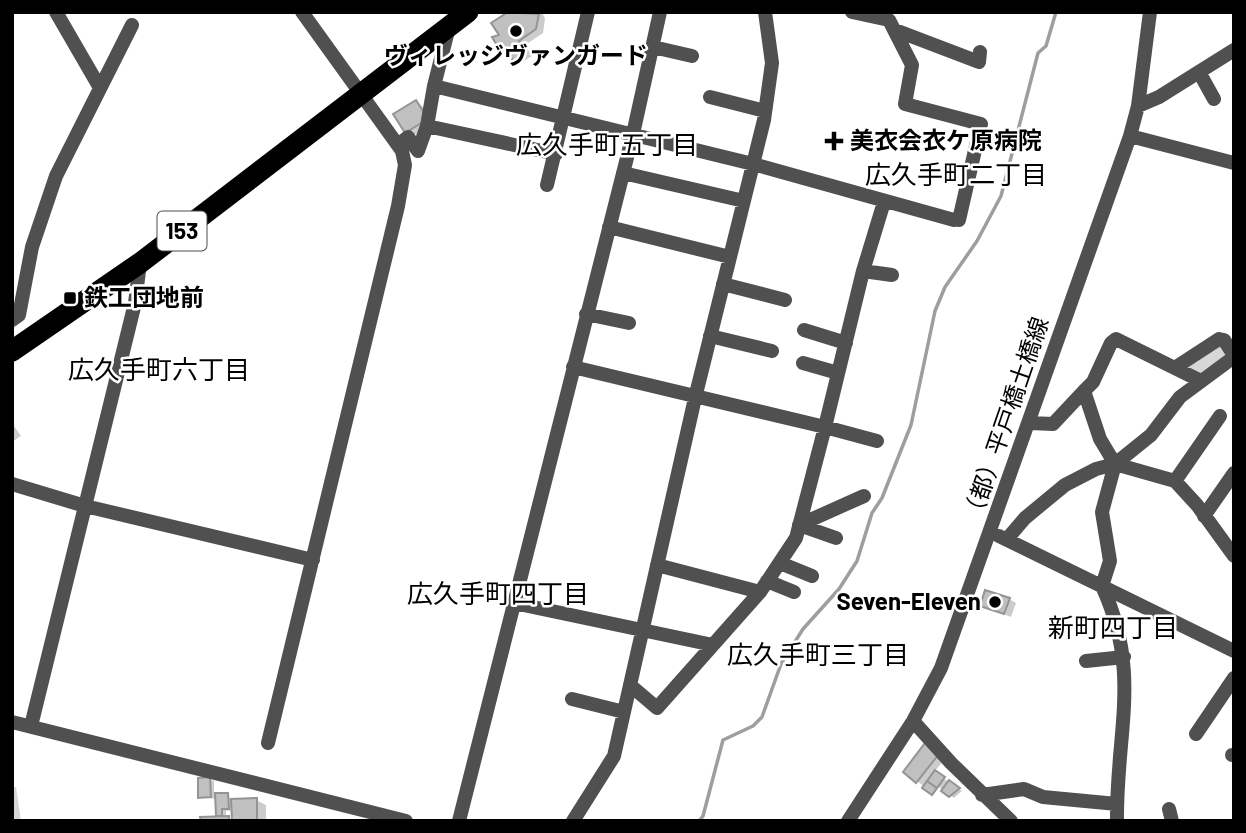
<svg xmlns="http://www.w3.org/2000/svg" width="1246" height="833" viewBox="0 0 1246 833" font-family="Barlow,'Noto Sans JP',sans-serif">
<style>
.green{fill:#d7d7d7}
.shadow{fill:#0003}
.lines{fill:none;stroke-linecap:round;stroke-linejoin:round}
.stream{stroke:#9e9e9e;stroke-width:3.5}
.building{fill:#c0c0c0;stroke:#949494;stroke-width:2}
.minor{stroke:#505050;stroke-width:14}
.highway{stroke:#000;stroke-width:21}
.poi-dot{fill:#000;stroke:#fff;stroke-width:2.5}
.labels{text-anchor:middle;stroke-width:5;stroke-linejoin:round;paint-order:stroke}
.shield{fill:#fff;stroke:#4c4c4c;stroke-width:2}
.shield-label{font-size:23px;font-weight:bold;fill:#000}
.poi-label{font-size:24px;font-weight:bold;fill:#000;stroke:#fff;text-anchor:start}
.street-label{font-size:24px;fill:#000;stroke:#fff}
.neighbourhood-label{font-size:26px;fill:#000;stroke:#fff}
</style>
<rect width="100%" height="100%" fill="#fff"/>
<!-- green -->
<path class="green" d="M1214,342l20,13 -35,25 -23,-13z
M12,787h4l5,34h-9z"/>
<!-- shadow -->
<path class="shadow" d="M511,12h31l3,7 -2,14 -18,12 7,11 -11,7 -17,-10 -3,-17z
M416,102l6,4 11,17 -20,13 -7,-4z
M12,423l9,13 -9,6z
M1009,599l7,4 -5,14 -29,-11z
M925,745l20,14 -11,13 28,19 -8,7 -15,-11 -5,7 -29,-22z
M209,779l5,2v14h14l4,6 24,-1 10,5v16h-32v-11l-8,1v7l8,3h-32l16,-3 -1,-19 -17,-2z"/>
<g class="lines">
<!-- stream -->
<path class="stream" d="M699,821l4,-5 20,-76 30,-14 9,-9 19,-53 22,-35 36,-40 18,-28 15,-48 10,-15 29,-73 24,-114 10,-24 32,-46 24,-45 37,-143 8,-7 10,-34"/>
</g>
<!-- building -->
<path class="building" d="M508,12l31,2 -3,15 -17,12 7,11 -13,9 -5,-10 -6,3 -10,-17 7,-2 -8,-12z
M416,100l12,19 -23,14 -12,-19z
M985,590l25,8 -6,16 -24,-8z
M925,743l14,11 -23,29 -13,-11z
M935,770l10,7 -8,11 -10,-7z
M210,777l1,20 -13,1v-20z
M949,780l11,8 -11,9 -8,-6z
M927,781l10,7 -5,7 -10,-7z
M215,793h13l1,16h-7v7h-6z
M257,798v23h-25l-1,-22z
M229,816v5h-28l-1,-4z"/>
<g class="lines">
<!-- minor -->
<path class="minor" d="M56,12l44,76
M852,12l37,8 23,45 -7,39 76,20 -22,96
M449,27l-15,59 319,78 201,56
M895,30l84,32 1,-10
M653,47l39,9
M1199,72l15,27
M710,97l55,14
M1138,106l21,-9 75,-47
M427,126l129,28
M1130,136l104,27
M398,145l10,-8 10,14 9,-25 7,-40
M623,173l121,28
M547,185l41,-173
M609,227l121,30
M863,271l29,4
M723,284l62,16
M586,314l43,9
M12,320l7,-5 13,-68 24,-71 76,-151
M804,330l42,13
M710,336l62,15
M803,363l35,10
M573,367l252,60 -29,111 -36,54 -103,-27
M1176,367l43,-28 5,1 10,15
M1084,391l9,-9 18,-39 5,-4 83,41
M1030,423l23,1 31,-33 16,48 15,25 -13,48 8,49 -8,25c40,87 14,145 15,235
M877,441l-52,-14 38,-156 21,-69
M1115,464l60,17 22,24 37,51
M1175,481l45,-65
M12,484l73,22 228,54
M1204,516l30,-43
M799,525l65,-29
M799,525l37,13
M999,536l235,115
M1007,539l18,-21 40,-33 31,-16 19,-5 36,-29 29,-38 54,-40
M780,563l32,13
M767,581l27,11
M514,603l199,42
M1086,661l38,-4
M630,685l27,23 103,-116
M572,699l52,13
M913,721l38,42 60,58
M12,722l394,99
M31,726l104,-423 5,-40
M1196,734l38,-56
M268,743l130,-537 7,-41 -3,-14 -100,-139
M1232,755h2
M982,795l42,-6 19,8 74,7
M1169,809l3,12
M459,821l174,-687 27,-122
M573,821l41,-65 81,-358 69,-278 8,-57 -7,-51
M848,821l65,-100 28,-53 189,-532 8,-30 12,-94"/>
<!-- highway -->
<path class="highway" d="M12,351l128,-88 328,-251"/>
</g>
<!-- markers -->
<g class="poi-dot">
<circle cx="516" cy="31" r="7"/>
<path d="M830.5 130.5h7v7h7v7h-7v7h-7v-7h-7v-7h7z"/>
<rect x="63" y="291" width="14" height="14" rx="3.5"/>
<circle cx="995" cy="602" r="7"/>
</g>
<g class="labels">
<!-- shield labels -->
<rect class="shield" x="157.5" y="211.5" width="49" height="39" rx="5"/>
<g class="shield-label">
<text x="182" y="239">153</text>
</g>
<!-- poi labels -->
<g class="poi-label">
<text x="516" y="64" text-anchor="middle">ヴィレッジヴァンガード</text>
<text x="850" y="149">美衣会衣ケ原病院</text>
<text x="84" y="306">鉄工団地前</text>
<text x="981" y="610" text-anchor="end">Seven-Eleven</text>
</g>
<!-- street labels -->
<g class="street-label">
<text transform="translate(1006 420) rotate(-71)" y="8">（都）平戸橋土橋線</text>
</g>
<!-- neighbourhood labels -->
<g class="neighbourhood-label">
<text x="607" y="154">広久手町五丁目</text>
<text x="956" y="184">広久手町二丁目</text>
<text x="159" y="379">広久手町六丁目</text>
<text x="498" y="603">広久手町四丁目</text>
<text x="1113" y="637">新町四丁目</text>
<text x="818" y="664">広久手町三丁目</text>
</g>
</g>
<!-- border -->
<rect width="1246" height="833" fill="none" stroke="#000000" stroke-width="28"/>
</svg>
